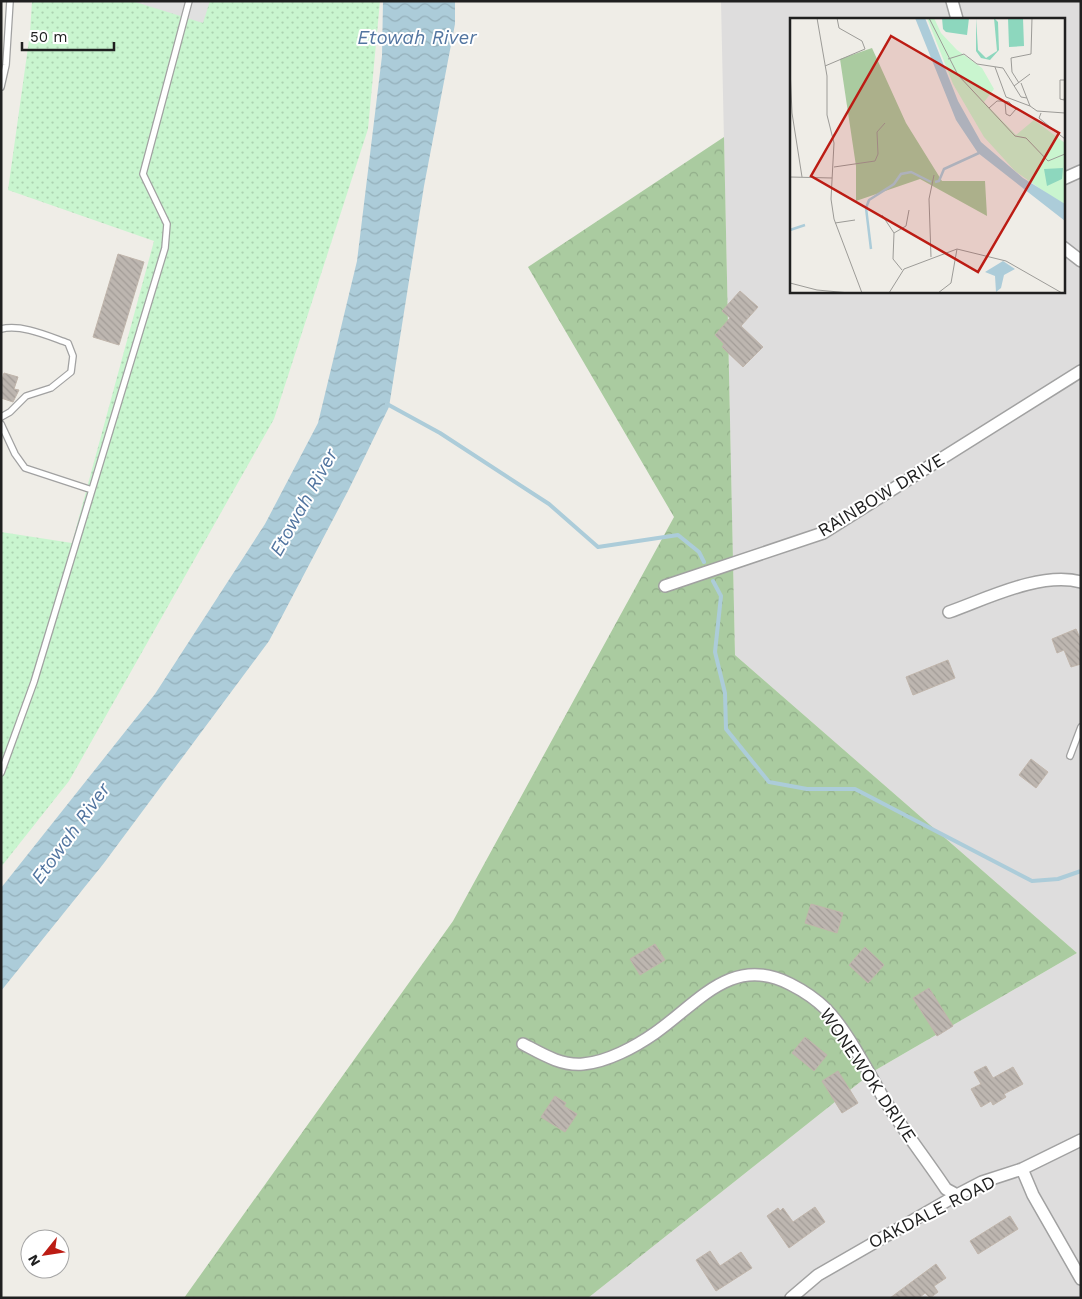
<svg xmlns="http://www.w3.org/2000/svg" width="1082" height="1299" viewBox="0 0 1082 1299" font-family="'Work Sans',sans-serif">
<style>
.residential{fill:#dedddd;fill-rule:evenodd}
.forest{fill:url(#forest-crowns)}
.park{fill:url(#park-dots)}
.parking{fill:#e0e0e0}
.water{fill:url(#water-waves)}
.lines{fill:none;stroke-linecap:round;stroke-linejoin:round}
.stream{stroke:#acccd9;stroke-width:4}
.building{fill:url(#building-back-hatch);stroke:#c0b5ab}
.lane-casing{stroke:#a1a1a1;stroke-width:8}
.street-casing{stroke:#a1a1a1;stroke-width:14}
.lane{stroke:#fff;stroke-width:5.5}
.street{stroke:#fff;stroke-width:11}
.labels{text-anchor:middle;stroke-width:4;stroke-linejoin:round;paint-order:stroke}
.street-label{font-size:18px;fill:#202020;stroke:#fff}
.water-label{font-size:19px;font-style:italic;fill:#5275a0;stroke:#fff}
.inset-river{fill:none;stroke:#acccd9;stroke-width:2.5}
.inset-road{fill:none;stroke:#9c9b97;stroke-width:1}
.view{fill:#bc1c14;fill-opacity:0.15;stroke:#bc1c14;stroke-width:2.5}
.inset-edge{fill:none;stroke:#202020;stroke-width:2.5}
</style>
<defs>
<pattern id="forest-crowns" width="20" height="18" patternUnits="userSpaceOnUse" patternTransform="scale(1.25)"><rect width="20" height="18" fill="#aacba0"/><path d="M2 6a3 3 0 1 1 6 0M12 15a3 3 0 1 1 6 0" fill="none" stroke="#92ae8a"/></pattern>
<pattern id="park-dots" width="8" height="8" patternUnits="userSpaceOnUse" patternTransform="scale(1.25)"><rect width="8" height="8" fill="#c9f5cf"/><path d="M2 2h.1M6 6h.1" fill="none" stroke="#acd2b1" stroke-width="1.8" stroke-linecap="round"/></pattern>
<pattern id="water-waves" width="16" height="10" patternUnits="userSpaceOnUse" patternTransform="scale(1.25)"><rect width="16" height="10" fill="#acccd9"/><path d="M0 5q4-4 8 0t8 0" fill="none" stroke="#94afba"/></pattern>
<pattern id="building-back-hatch" width="6" height="6" patternUnits="userSpaceOnUse" patternTransform="scale(1.25)"><rect width="6" height="6" fill="#bdb6b0"/><path d="M-1 5l2 2M0 0l6 6M5-1l2 2" fill="none" stroke="#a29c97"/></pattern>
</defs>
<rect width="100%" height="100%" fill="#efede7"/>
<!-- residential -->
<path class="residential" d="M721,1h360v1297h-493l286,-227 203,-118 -342,-298zM791,19h272v272h-272z"/>
<!-- forest -->
<path class="forest" d="M724,137l11,518 342,298 -203,118 -286,227h-404l269,-377 221,-404 -146,-250z"/>
<!-- park -->
<path class="park" d="M32,1h348l-12,128 -94,290 -205,362 -68,86v-335l71,11 82,-302 -146,-51 22,-157z"/>
<!-- parking -->
<path class="parking" d="M132,1h78l-7,22z"/>
<!-- water -->
<path class="water" d="M383,1h72v23l-31,162 -35,221 -40,82 -80,152 -165,222 -103,128v-103l154,-194 110,-170 53,-101 39,-162 25,-205z"/>
<g class="lines">
<!-- stream -->
<path class="stream" d="M387,404l53,29 109,71 49,43 80,-12 21,17 5,10
M713,581l8,15 -6,56 10,41 1,36 43,53 38,7h48l177,92 26,-2 23,-8"/>
</g>
<!-- building -->
<path class="building" d="M118,254l26,8 -25,83 -26,-8z
M740,291l18,16 -17,19 22,21 -20,20 -21,-20 2,-3 -9,-9 15,-17 -8,-7z
M4,373l14,4 -4,12 5,1 -6,12 -12,-4v-15z
M1076,629l5,11v24l-10,3 -7,-17 -7,3 -5,-14z
M948,660l7,18 -42,17 -7,-18z
M1031,759l17,13 -12,16 -17,-13z
M811,904l32,9 -6,20 -32,-10z
M655,944l10,16 -25,15 -10,-16z
M865,947l19,18 -16,18 -19,-18z
M929,988l24,38 -16,10 -24,-38z
M805,1037l22,18 -13,16 -22,-18z
M986,1066l7,12 20,-11 10,17 -19,10 2,3 -13,8 -2,-4 -10,6 -10,-18 10,-5 -7,-12z
M838,1071l20,32 -16,10 -20,-32z
M555,1096l11,7 -2,3 13,8 -12,18 -24,-15z
M815,1207l10,15 -36,26 -22,-32 11,-8 2,3 3,-3 10,14z
M1010,1216l8,13 -40,25 -8,-13z
M710,1251l10,15 21,-14 11,16 -36,23 -20,-31z
M936,1264l10,14 -12,8 4,6 -8,6 -5,-5 -6,5h-29z"/>
<g class="lines">
<defs>
<path id="lane" d="M1,87l5,-22 4,-64
M1,329c21,-5 47,7 67,14l5,13 -2,16 -20,16 -25,8 -16,16 -9,5
M1,424l14,30 10,14 67,22
M1070,756l11,-29
M1,773l33,-91 131,-434 2,-24 -24,-50 46,-173"/>
<path id="street" d="M952,1l5,18
M1063,179l18,-8
M1063,247l18,14
M665,586l158,-53 258,-162
M949,612c37,-13 92,-41 132,-30
M523,1044c19,10 38,22 60,20 24,-2 52,-17 72,-31 43,-30 77,-79 135,-49 14,7 26,15 37,26 21,22 41,62 57,89 19,31 42,60 62,90l11,6
M1022,1169l11,26 48,84
M791,1298l27,-23 139,-80 25,-13 40,-13 59,-29"/>
</defs>
<!-- lane casing -->
<use href="#lane" class="lane-casing"/>
<!-- street casing -->
<use href="#street" class="street-casing"/>
<!-- lane -->
<use href="#lane" class="lane"/>
<!-- street -->
<use href="#street" class="street"/>
</g>
<g class="labels">
<!-- street labels -->
<g class="street-label">
<text transform="translate(881 495) rotate(-31)" y="6">RAINBOW DRIVE</text>
<text transform="translate(868 1075) rotate(56)" y="6">WONEWOK DRIVE</text>
<text transform="translate(932 1212) rotate(-27)" y="6">OAKDALE ROAD</text>
</g>
<!-- water labels -->
<g class="water-label">
<text x="417" y="44">Etowah River</text>
<text transform="translate(303 502) rotate(-61)" y="7">Etowah River</text>
<text transform="translate(70 833) rotate(-54)" y="7">Etowah River</text>
</g>
</g>
<!-- overview -->
<g transform="translate(790 18)">
<rect width="275" height="275" fill="#efede7"/>
<path d="M82,30l34,75 36,58h43l2,35 -67,-37 -64,22v-35l-16,-107z" fill="#aacba0"/>
<path d="M137,0h7l7,15 16,17 25,18 12,21 -10,13 32,33 18,-15 31,23v63l-50,-35 -31,-34 -31,-53z" fill="#c9f5cf"/>
<path d="M152,0h27l-2,17 -21,-3 -3,-3zM186,0l2,32 8,8 11,-7 -3,-33 4,4 1,28 -9,10 -9,-2 -5,-7zM218,0h15l1,28 -15,1zM273,150l-1,11 -15,7 -3,-17z" fill="#8dd7be"/>
<path d="M125,0h10l33,83 23,41 42,36 42,26v17l-87,-68 -22,-33zM213,243l12,8 -11,6 -3,13 -5,4 -1,-16 -10,-4z" fill="#acccd9"/>
<path class="inset-river" d="M145,164l4,-1 5,-12 35,-16M0,212l15,-5M81,231l-5,-41 3,-8 25,-16 7,-10 10,-2 20,10"/>
<path class="inset-road" d="M27,0l10,58v39l7,28 -3,56 3,20 28,74M139,0l29,57 57,61 11,2 22,23 17,-7M158,41l16,-5 13,10 26,4 18,29 6,1M35,48l40,-17 -3,-8 -23,-13 -2,-10M205,49l11,30 24,9M0,50l2,45 10,64M275,62h-5v19l4,1 1,-5M229,65l-7,-11 -1,-14 20,-4 1,-36M231,65l9,23 7,5 28,2M224,68l16,-12M199,90l8,-7h6l6,1 7,7 -6,7 -4,-2 -1,-12M251,95l-2,5 26,21M44,149l41,-6 3,-7 -1,-22 8,-9M0,159l42,1M92,197l12,18 -1,26 9,11M45,205l20,-3M104,215l12,-7 3,-16M141,239l-2,-58 5,-24M0,265l27,7 33,3M99,275l15,-24 53,-20 49,12 56,32M148,275l13,-10 6,-34"/>
<path class="view" d="M101,18l168,97 -81,139 -167,-96z"/>
<rect width="275" height="275" class="inset-edge"/>
</g>
<!-- border -->
<rect width="1082" height="1299" fill="none" stroke="#202020" stroke-width="5"/>
<!-- north arrow -->
<g transform="translate(45 1254) rotate(240)"><circle r="24" fill="#ffffff" stroke="#a6a6a6"/>
<path d="M0-4L9 19L0 12L-9 19Z" fill="#bc1c14"/>
<text y="-8" font-size="14" font-weight="bold" text-anchor="middle" fill="#202020">N</text>
</g>
<!-- scale -->
<path d="M22 42v8h92v-8" fill="none" stroke="#202020" stroke-width="2.5"/>
<text x="30" y="42" font-size="15" fill="#202020" stroke="#ffffff" stroke-width="4" paint-order="stroke">50 m</text>
</svg>
